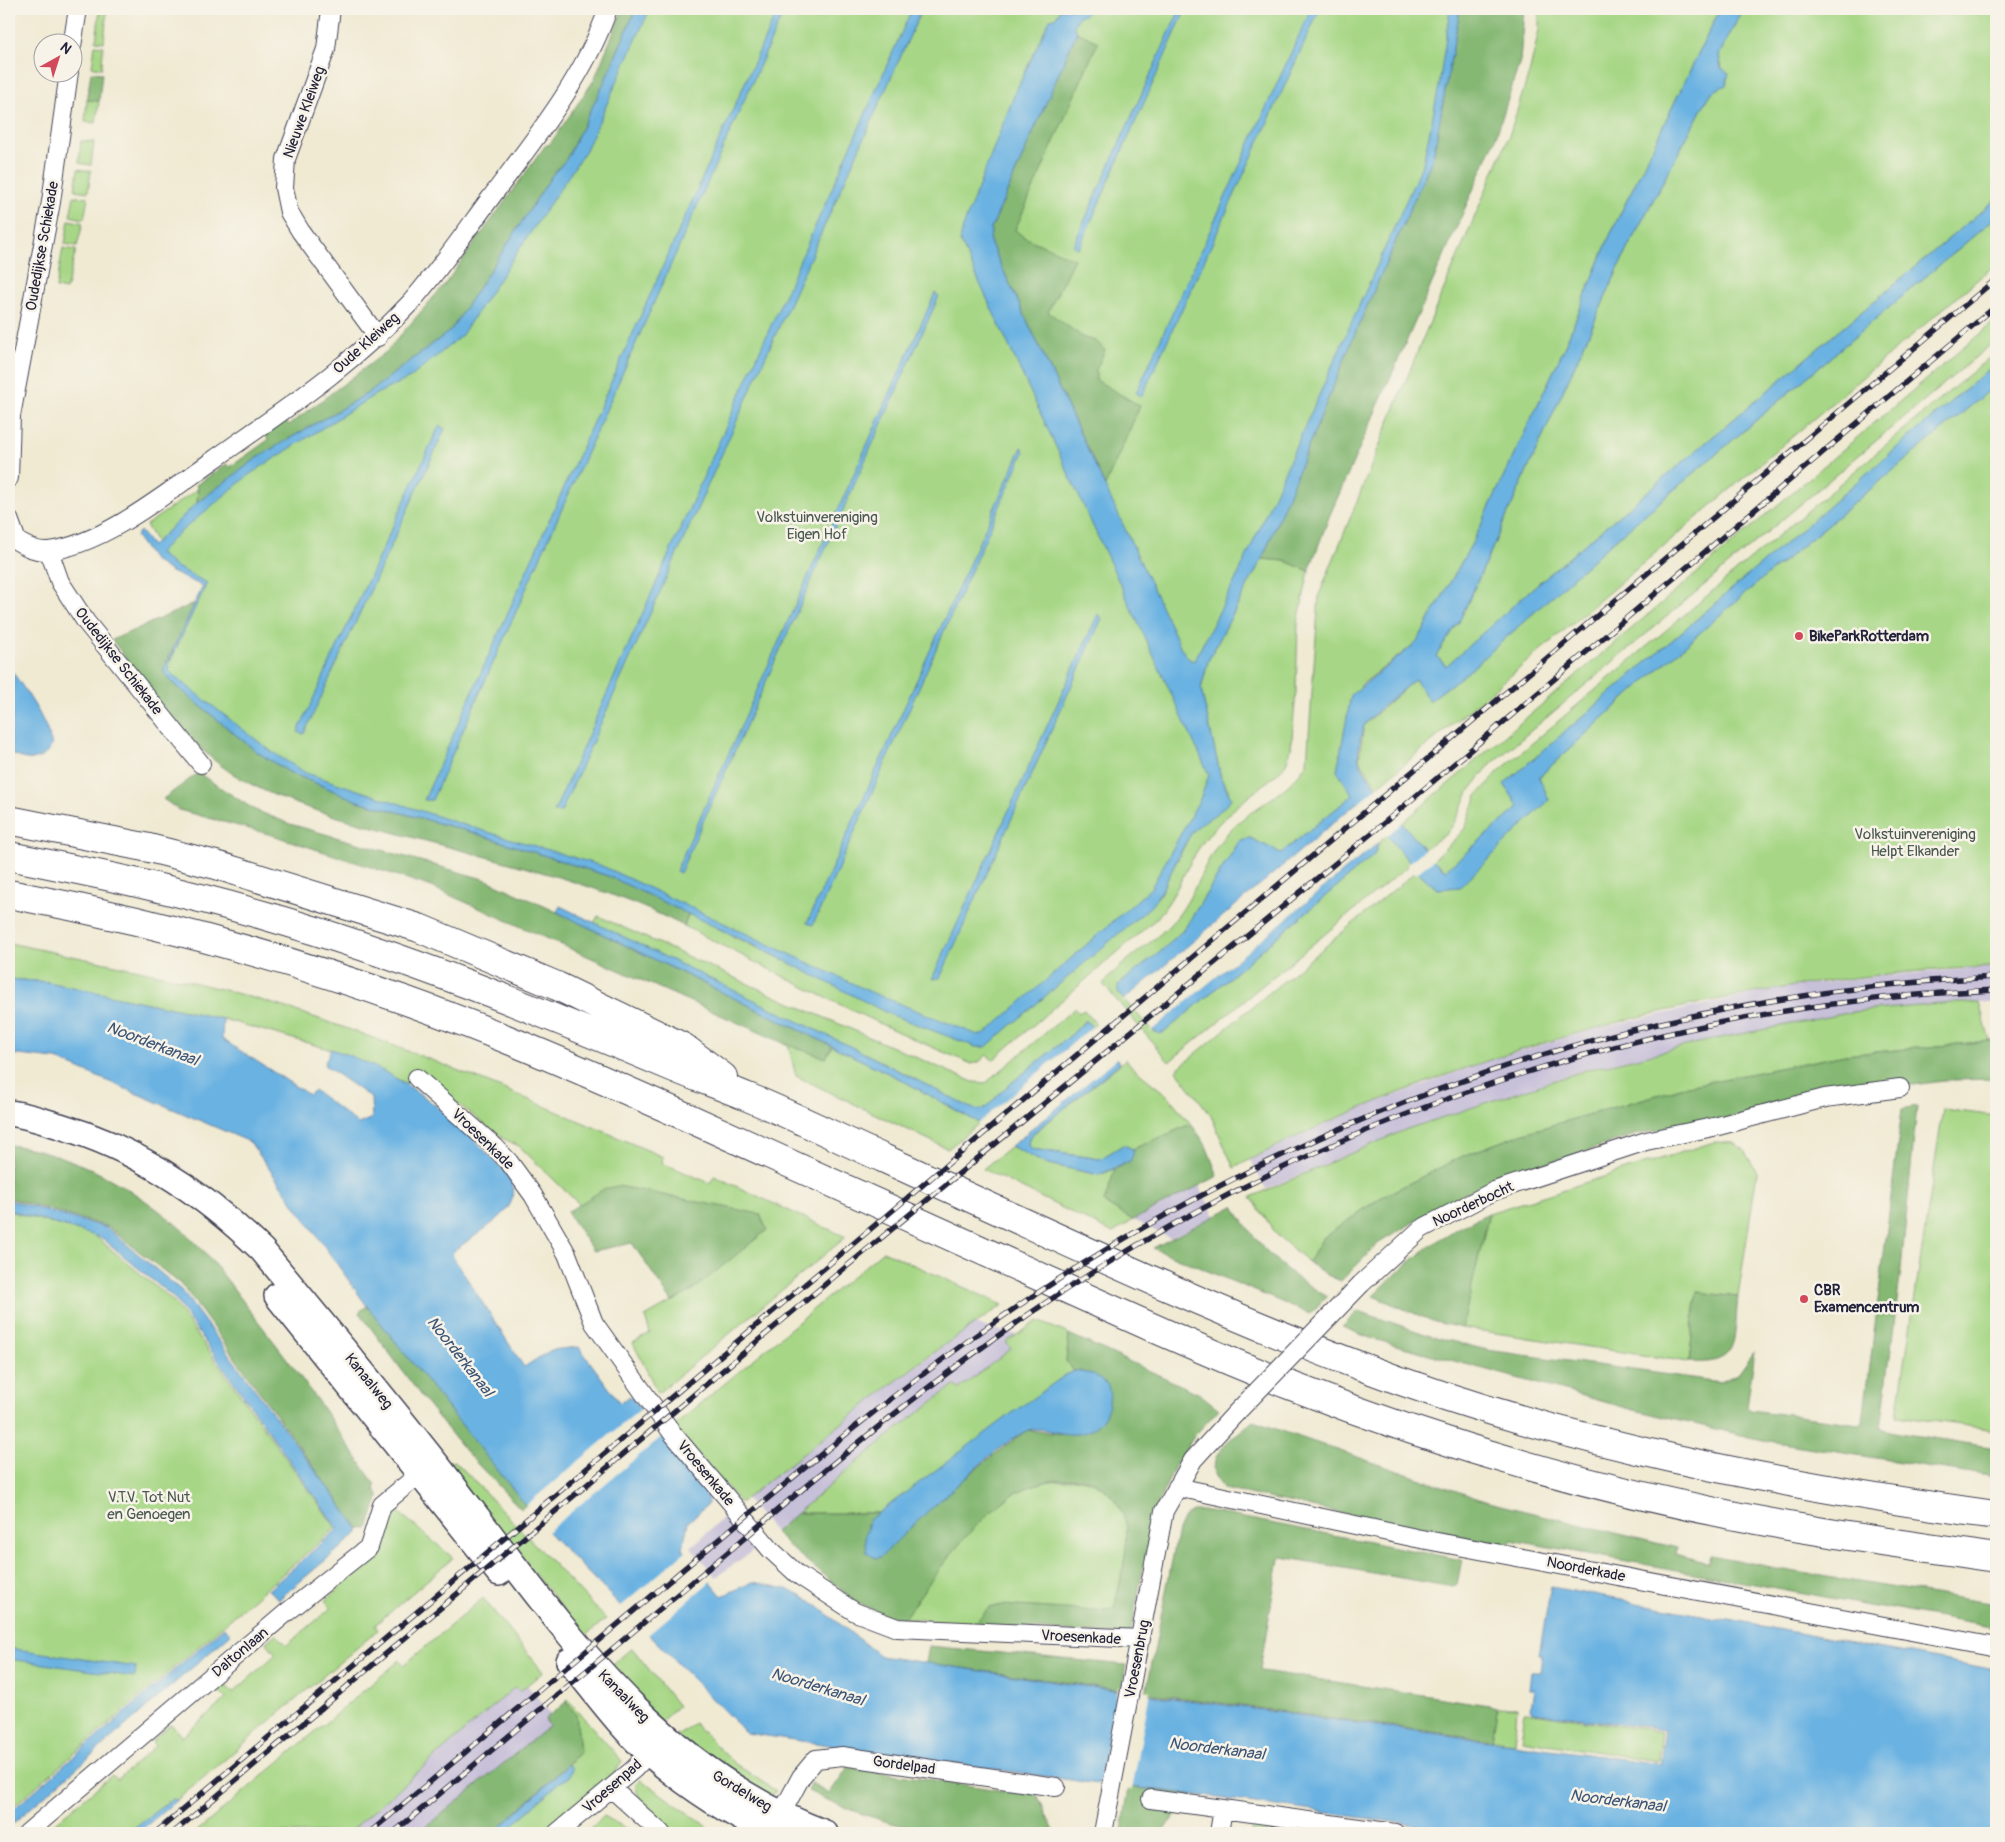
<svg xmlns="http://www.w3.org/2000/svg" width="2005" height="1842" viewBox="0 0 2005 1842" font-family="Pangolin,sans-serif">
<style>
.industrial{fill:#c7c0d9}
.green{fill:#a7d786;stroke:#647c60}
.forest{fill:#85b873;stroke:#546d57}
.water{fill:#6bb2e2;stroke:#466a8e}
.pier{fill:#f0ead3}
.lines{fill:none;stroke-linecap:round;stroke-linejoin:round}
.street-casing{stroke:#414052;stroke-width:20}
.secondary-casing{stroke:#414052;stroke-width:28}
.highway-casing{stroke:#414052;stroke-width:30}
.street{stroke:#fff;stroke-width:18}
.secondary{stroke:#fff;stroke-width:25}
.highway{stroke:#fff;stroke-width:28}
.rail-casing{stroke:#22223b;stroke-width:5.5}
.rail{stroke:#f7f3e8;stroke-width:4;stroke-dasharray:11;stroke-linecap:butt}
.street-bridge-casing{stroke:#414052;stroke-width:20;stroke-linecap:butt}
.street-bridge{stroke:#fff;stroke-width:18}
.poi-dot{fill:#d1495b;stroke:#f7f3e8;stroke-width:2}
.labels{text-anchor:middle;stroke-width:5;stroke-linejoin:round;paint-order:stroke}
.street-label{font-size:15px;fill:#22223b;stroke:#f7f3e8}
.park-label{font-size:15px;fill:#4a5852;stroke:#f7f3e8}
.poi-label{font-size:15px;font-weight:bold;fill:#22223b;stroke:#f7f3e8;text-anchor:start}
.water-label{font-size:16px;font-style:italic;fill:#3c5475;stroke:#f7f3e8}
</style>
<rect width="100%" height="100%" fill="#f7f3e8"/>
<filter id="ink" filterUnits="userSpaceOnUse"><feTurbulence type="fractalNoise" baseFrequency=".02" numOctaves="2"/><feDisplacementMap in="SourceGraphic" scale="10" xChannelSelector="R" yChannelSelector="G"/><feConvolveMatrix kernelMatrix="1 2 1 2 8 2 1 2 1" color-interpolation-filters="sRGB"/></filter>
<filter id="wash" filterUnits="userSpaceOnUse"><feTurbulence type="fractalNoise" baseFrequency=".0096" numOctaves="4" result="noise"/><feDisplacementMap in="SourceGraphic" scale="20" xChannelSelector="R" yChannelSelector="G"/><feGaussianBlur stdDeviation="1.12" result="paint"/><feColorMatrix in="noise" values="0 0 0 0 0 0 0 0 0 0 0 0 0 0 0 0 0 1.4 0 .05"/><feComposite in="paint" operator="in"/></filter>
<g filter="url(#wash)">
<rect width="100%" height="100%" fill="#f0ead3"/>
<!-- industrial -->
<path class="industrial" d="M1996,967v36h-45l-98,9 -138,27 -129,30 -179,60 -141,60 -16,-30 114,-52 126,-47 106,-31 179,-40 103,-13z
M1199,1186l16,30 -45,22 -37,-18z
M974,1324l43,11 -11,7 6,7 -53,40 -5,-4 -69,54 -110,93 -30,-34 126,-99z
M724,1517l30,33 -38,27 -25,-30z
M527,1685l24,29 -6,5 5,7 -131,107h-71l167,-146 5,4z"/>
<!-- green -->
<path class="green" d="M100,9h6l1,2 -3,31 -8,-1z
M645,9h810l-26,149 -240,526 31,105 -28,37 -38,68 -169,145h-18l-361,-166 -313,-103 -127,-99 39,-86 -48,-26v-13l93,-73 155,-98z
M1539,9h181l-109,224 -49,120 -87,185 -58,104 -56,43 -8,110 -72,58 -31,-15 -10,2 -55,88 -67,65 34,37 8,4 6,-3 208,-176 5,-13 8,-7 23,27 -3,2 1,2 -239,196 -66,-78c20,-25 52,-41 73,-66 22,-27 28,-61 54,-88 25,-25 57,-35 77,-67l12,-168 102,-252 88,-207 21,-66 9,-40z
M1743,9h253v190l-461,387 -88,80 -11,-10 23,-34 169,-375 76,-142 8,-13 14,-8 -7,-29z
M95,45l8,1 -1,22 -10,-1z
M87,100l12,1 -3,22 -11,-1z
M81,141l13,1 -3,23 -12,-2z
M78,169l13,2 -3,21 -13,-2z
M74,196l14,1 -4,22 -14,-3z
M1996,217v47l-487,413 -132,110 -18,-28 5,-34 51,-46 14,22 40,-30 141,-127z
M69,220l14,3 -6,23 -12,-2z
M63,248l13,2 -10,40 -10,-2z
M1996,320v20l-507,426 -19,24 -17,35 -7,9 -22,15 -22,-26z
M1996,352v11l-492,421 15,23 -73,63 -13,-10 26,-25 6,-7 12,-32 21,-24z
M1996,385v582c-251,7 -539,83 -762,201l-24,-54 -34,-44 238,-197 4,-1 19,17 23,-3 89,-86 -10,-23 75,-69 129,-113z
M198,489l-1,14 -41,39 -10,-17z
M1262,559l23,2 24,10 -11,51 -2,69 -5,58 -5,15 -9,10c-26,21 -54,41 -74,68 -18,25 -26,53 -46,76l-164,142 -6,-5 -8,7 -7,2c-99,-40 -193,-90 -288,-138l5,-13 49,26 238,108 183,-151 32,-63 38,-42 -8,-13 -20,-89 7,-28z
M598,916l179,81 196,85 13,1 89,-75 4,5 5,-3 12,14 -4,3 -7,-7 -14,15 -67,54 -17,18 -7,3 -9,-2 -97,-50 -280,-135z
M9,943c89,19 181,35 268,62 132,42 259,97 386,152l-1,6 48,20 4,-7 132,61 -188,156 -25,-50 17,-10 -5,-16 48,-27 -89,-101 -24,16 -61,-59 -17,-8 -82,-64 -6,1 -7,9 -64,-31 -120,-34 -175,-37 -39,-3z
M1951,1003h28l11,38 -145,14 -157,31 -167,48 -58,22 -83,42 -57,40 -15,24 -31,-27 -26,-38 156,-68 179,-59 129,-31 138,-27z
M788,1045l38,13 6,-12 68,33 79,44 -31,26 -152,-73z
M1126,1059l7,9 35,28 23,28 -58,25 -10,-4 -22,14 -69,-10 -4,-4 2,-9z
M1943,1109l53,7v314l-99,-14z
M1714,1142l19,1 10,6 14,23 -19,125 -41,-5 -8,70 -227,-34 27,-115z
M1011,1146l33,17 55,12 16,-6 -11,34 29,17 -20,13 -130,-64z
M9,1211l85,24 79,66 163,227 -327,282z
M883,1251l120,54 -75,51 -188,147 -66,-77z
M1038,1321l31,13 -3,27 8,10 -10,5 -185,137h-82l88,-74 69,-54 5,4 52,-40 -5,-7z
M455,1461l151,158 -21,17 -140,-172z
M1081,1479c22,4 40,22 45,44 4,22 -7,64 -12,86l-141,16 -69,-7c33,-46 73,-112 128,-133 16,-5 33,-5 49,-6z
M395,1509l58,49 -78,67 3,5 -201,170h-5l-45,33h-84l69,-58 5,5 38,-34 -3,-5 19,-17 11,13 44,-38 -12,-13 7,-6 12,13 43,-39 -10,-12 10,-8 11,11 44,-37 -6,-8 42,-36 -4,-5c22,-20 16,-23 25,-48l5,1z
M483,1598l60,74 -23,19 -5,-4 -167,146h-153l205,-173 4,5z
M632,1648l46,58 -18,16 -52,-54z
M568,1700l54,61 -5,9 -71,63h-42l55,-50 9,-5 4,-9 -3,-5 11,-13 -4,-36 -10,-13z
M1496,1707l21,1 -3,35 -22,-3z
M1525,1712l137,20 -4,29 -137,-21z
M694,1723l40,40 42,28 -10,11 -90,-66z
M641,1780l75,53c-13,0 -28,3 -40,0 -16,-3 -41,-32 -40,-49z
M604,1816l30,17h-48z
M1259,1823l71,10h-80z"/>
<!-- forest -->
<path class="forest" d="M623,9h13l-32,74 -38,77 -13,14 -102,156 -83,63 -107,62 -64,48 1,-14 -2,-4 31,-21 3,3 38,-27 -3,-7 20,-13 4,5 97,-73 59,-68 100,-138 5,-2 44,-64z
M1460,9h64l-4,52 -25,79 -166,377 -20,54 -24,-10 -23,-2 91,-221 80,-181z
M1077,32l21,10 -83,188 9,7 50,22 -26,53 36,26 12,3 9,9 -9,20v10l44,26 -35,80 -115,-244 1,-13z
M91,72l11,1 -3,28 -12,-1z
M195,603l-31,65v5l11,12 82,67 32,20 69,29 113,31 137,44 81,37 -5,13c-90,-46 -198,-68 -295,-95 -54,-15 -111,-28 -159,-59 -49,-33 -82,-86 -118,-132z
M198,773l57,37 35,14 197,56 70,32 275,134 -6,12 -38,-13 -359,-159 -157,-51 -93,-25 -16,-11z
M1990,1041h6v38l-44,1 -120,15 -81,19 -113,20 -148,48 -43,20 -68,41 -38,38 -14,-6 -19,-13 15,-24 57,-40 83,-42 58,-22 167,-48 157,-31z
M1917,1106l-16,163 -20,159 13,4 102,16v29l-233,-37 -129,-30 -264,-72 -28,-11 16,-16 73,25 56,14 234,32 17,-8 17,-23 -8,55 3,4 110,14 3,-3 39,-312z
M1191,1124l14,19 13,33 -85,44 -29,-17 11,-34c10,-5 18,-8 18,-20z
M9,1145c72,7 157,60 203,116 17,21 33,43 49,64 41,52 78,106 115,161l-2,2 5,8 -11,33 -10,-1 -175,-242 -75,-59 -99,-29z
M618,1186l142,28 7,16 -74,60 -21,12 -40,-59 -39,8 -26,-39 37,-23z
M1234,1206c21,39 54,70 93,90l-17,18 -157,-66z
M1489,1213l-27,115 -27,-6 -62,-26c39,-38 66,-61 116,-83z
M1697,1292l41,5c-5,42 4,69 -49,65z
M367,1306l159,199 -5,4 -55,-57 -45,-56 -62,-84z
M1069,1334l131,60 19,15 -24,26 -20,31 -21,46 -24,123 -157,-10 16,-17 13,-3 96,6 16,-2c5,-22 16,-65 12,-86 -4,-15 -17,-35 -32,-41 -22,-10 -68,2 -86,16 -44,33 -73,77 -104,120l-20,-3 -29,-14 -70,-58 -10,-11 22,-19h82l-12,11v29l14,4c45,-47 93,-89 146,-127l37,4 17,-63h-7l-8,-10z
M1253,1421l235,81 189,46 -1,6 33,9 2,-8 85,17 200,32v24l-485,-88 -2,7 -15,-3 -270,-55c-26,-31 6,-49 29,-68z
M1193,1511h15l254,49 -5,24 -4,3 -171,-30 -3,2 -19,110 2,2 227,34 7,2 1,3 -5,30 -346,-47 32,-163 6,-13z
M929,1646l197,19 -5,25 -195,-27z
M566,1702l10,12 4,38 -86,81h-75l130,-107 -4,-7z
M848,1767l170,26 2,-4 16,3 19,41c-36,0 -75,4 -111,0 -47,-5 -95,-22 -136,-42l4,-8 17,11z
M1129,1787l65,8 -34,38h-36l-2,-1z"/>
<!-- water -->
<path class="water" d="M636,9h14l-64,141 -125,186 -51,42 -34,16 -126,80 -78,65 -13,14 14,12 34,18 -39,82 2,8 102,79 34,21 155,51 141,42 271,127 105,42 8,-2 165,-145 50,-91 8,-22 -249,-534 3,-14 52,-134 35,-74 5,-1 6,-9h27l-3,6 -6,1 -5,10 3,6 -86,197 -1,13 192,408 7,9 5,2 46,-90 183,-408 16,-77 11,-77h10l-27,148 -80,181 -91,221 -54,102 -7,28 20,89 10,20c-9,17 -30,21 -40,36 -15,23 -23,50 -40,72l-165,141h-10l-87,-33 -125,-64 -156,-74 -137,-44 -113,-31 -69,-29 -32,-20 -82,-67 -11,-12v-5l39,-82 -32,-14 -19,-13 -16,-23 4,-5 12,15 45,-43 64,-48 107,-62 83,-63 102,-156 13,-14 38,-77z
M778,9h7l-353,791h-8z
M912,9h10l-361,803h-7z
M1180,9h6l-107,239 -6,-2z
M1311,9h9l-178,387 -6,-3z
M1720,9h23l-24,46 2,13 8,5 -3,12 -14,7 -8,13 -76,142 -169,375 -23,34 10,10 89,-80 461,-387v18l-386,327 -141,127 -40,30 -14,-22c-10,9 -47,38 -51,47 -3,7 -7,27 -5,34 4,14 75,107 87,110l73,-63 -15,-23 492,-421v22l-253,210 -129,113 -75,69 10,23 -89,87 -23,2 -19,-17 -60,-70 -234,198 -6,-7v-8l46,-36 21,-21 55,-88 10,-2 31,15 72,-58 -16,-24 14,-76 66,-53 58,-104 87,-185 49,-120z
M935,293l4,3 -259,577 -4,-2z
M439,426l6,3 -141,305 -6,-2z
M1022,447l2,5 -211,473 -6,-2z
M1098,614l4,4 -162,360 -8,1z
M9,667c17,24 36,50 43,78 -10,19 -26,17 -43,7z
M1379,842l-5,13 -208,176 -6,3 -8,-4z
M560,906l314,152 97,50 9,2 7,-3 17,-18 67,-54 15,-15 6,7 -113,96 -79,-44 -343,-167z
M9,979l39,3 175,37 -1,20 87,56 5,-5 44,34 14,-6 -1,-20 -47,-33 7,-16c62,20 113,58 157,105 14,15 30,25 23,48 -6,18 -46,38 -60,52l73,113 27,-17 28,-3 41,56 10,-7 23,26 54,75 1,7 -20,18 -5,27 39,47 31,-14 34,7 24,12 69,55 189,28 591,80 5,-34 -132,-18 -2,-4 3,-19h-5l2,-17h9l2,-17 -3,-1 12,-67 445,83v163h-521l-308,-42 -76,-8 -345,-50 -203,-206 -176,-221 -117,-164 -194,-83 -47,-5z
M1116,1059l4,4 -90,73 -2,8 4,5 68,10 23,-14 10,4v6l-3,6 -31,14 -55,-12 -33,-17z
M9,1200l98,28 75,63 176,237v5l-79,66 -11,-9 70,-61 -164,-231 -72,-60 -93,-28z
M1074,1371l20,3 14,11c4,14 0,31 -12,41 -23,20 -53,-4 -70,5 -21,11 -41,29 -58,44 -30,27 -59,53 -87,82l-6,1 -8,-5 -2,-17 4,-16 150,-112 45,-32z
M224,1627l7,7 -222,193v-14z
M9,1648l127,19 -1,10 -126,-18z
M569,1764l3,5 -4,9 -9,5 -55,50h-10z
M172,1799l5,1 -39,33h-11z"/>
<!-- pier -->
<path class="pier" d="M1379,785l25,36 -18,16 -28,-31 -233,196h-3z
M1378,840h3l-231,192 1,-4z
M1426,848l9,10 -19,16 -8,-10z
M1093,1026v3l-113,96 -3,-1z
M1115,1057l3,1 -109,89v-3z
M643,1407l22,27 -119,99 -22,-26z
M687,1550l25,30 -64,55 -29,-27z
M1118,1687l32,4 -18,99 -33,-4z
M179,1799l-1,3 -37,31h-3z"/>
</g>
<g filter="url(#ink)">
<g class="lines">
<defs>
<path id="street" d="M331,9l-5,40 -40,110 -2,29 5,24 12,20 77,105
M72,46l6,-37
M9,478l2,-62 40,-214 18,-130
M9,519l8,22c10,6 20,11 31,10 55,-6 120,-59 164,-90 69,-49 141,-96 199,-159 28,-32 53,-68 78,-102 44,-59 95,-121 119,-191
M49,551l11,31 26,40 115,142
M417,1078l78,69 14,15 24,33 34,59 27,69 79,111 98,116 26,24 58,38 42,16 244,11
M1361,1284l60,-55 73,-38 152,-50 72,-15 107,-28 75,-10
M1177,1487l239,51 580,109
M611,1788l50,45
M1151,1799l244,34
M781,1814l20,-37 15,-18 26,-3 214,31
M27,1833l259,-220 83,-66 13,-42 46,-38
M557,1833l77,-64 22,-23
M1103,1833l61,-322 29,-51 42,-46
M1219,1833l4,-24"/>
<path id="secondary" d="M9,1113c18,2 34,8 51,13 79,23 144,68 202,124 58,70 116,140 172,211 115,145 210,303 391,372
M277,1296l222,277
M569,1661c26,31 50,65 80,92 36,32 78,59 121,80"/>
<path id="highway" d="M9,820l140,28 67,17 203,63 138,58 126,61 40,30
M9,856c86,17 172,35 257,60 139,40 273,95 406,151 26,11 52,20 78,31 46,19 90,41 135,61 157,71 313,146 475,207 205,78 420,119 636,149
M9,894c135,25 268,61 398,107 93,33 183,73 273,113 126,56 251,113 376,170 77,35 154,70 233,101 170,67 349,116 529,146 59,10 119,18 178,27"/>
</defs>
<!-- street casing -->
<use href="#street" class="street-casing"/>
<!-- secondary casing -->
<use href="#secondary" class="secondary-casing"/>
<!-- highway casing -->
<use href="#highway" class="highway-casing"/>
<!-- street -->
<use href="#street" class="street"/>
<!-- secondary -->
<use href="#secondary" class="secondary"/>
<!-- highway -->
<use href="#highway" class="highway"/>
<defs>
<path id="rail" d="M155,1833l1841,-1554
M173,1833l662,-557 543,-448 618,-522
M369,1833c101,-85 203,-170 304,-255 116,-98 231,-196 357,-280 287,-192 621,-306 966,-321
M393,1833c114,-96 228,-191 342,-287 114,-97 229,-193 355,-272 269,-170 588,-272 906,-284"/>
</defs>
<!-- rail casing -->
<use href="#rail" class="rail-casing"/>
<!-- rail -->
<use href="#rail" class="rail"/>
<defs>
<path id="street-bridge" d="M1235,1414l126,-130"/>
</defs>
<!-- street-bridge casing -->
<use href="#street-bridge" class="street-bridge-casing"/>
<!-- street-bridge -->
<use href="#street-bridge" class="street-bridge"/>
</g>
</g>
<!-- markers -->
<g class="poi-dot">
<circle cx="1799" cy="636" r="5"/>
<circle cx="1804" cy="1299" r="5"/>
</g>
<g class="labels">
<!-- street labels -->
<g class="street-label">
<text transform="translate(304 112) rotate(-70)" y="5">Nieuwe Kleiweg</text>
<text transform="translate(42 246) rotate(-80)" y="5">Oudedijkse Schiekade</text>
<text transform="translate(366 343) rotate(-42)" y="5">Oude Kleiweg</text>
<text transform="translate(119 661) rotate(52)" y="5">Oudedijkse Schiekade</text>
<text transform="translate(483 1139) rotate(44)" y="5">Vroesenkade</text>
<text transform="translate(1473 1204) rotate(-25)" y="5">Noorderbocht</text>
<text transform="translate(369 1381) rotate(51)" y="5">Kanaalweg</text>
<text transform="translate(706 1473) rotate(50)" y="5">Vroesenkade</text>
<text transform="translate(1586 1569) rotate(11)" y="5">Noorderkade</text>
<text transform="translate(1081 1637) rotate(3)" y="5">Vroesenkade</text>
<text transform="translate(240 1652) rotate(-40)" y="5">Daltonlaan</text>
<text transform="translate(1137 1659) rotate(-79)" y="5">Vroesenbrug</text>
<text transform="translate(624 1696) rotate(46)" y="5">Kanaalweg</text>
<text transform="translate(904 1765) rotate(8)" y="5">Gordelpad</text>
<text transform="translate(612 1786) rotate(-41)" y="5">Vroesenpad</text>
<text transform="translate(742 1791) rotate(31)" y="5">Gordelweg</text>
</g>
<!-- park labels -->
<g class="park-label">
<text x="817" y="522">Volkstuinvereniging<tspan x="817" dy="17">Eigen Hof</tspan></text>
<text x="1915" y="839">Volkstuinvereniging<tspan x="1915" dy="17">Helpt Elkander</tspan></text>
<text x="149" y="1502">V.T.V. Tot Nut<tspan x="149" dy="17">en Genoegen</tspan></text>
</g>
<!-- poi labels -->
<g class="poi-label">
<text x="1809" y="641">BikeParkRotterdam</text>
<text x="1814" y="1295">CBR<tspan x="1814" dy="17">Examencentrum</tspan></text>
</g>
<!-- water labels -->
<g class="water-label">
<text transform="translate(153 1043) rotate(21)" y="6">Noorderkanaal</text>
<text transform="translate(461 1356) rotate(52)" y="6">Noorderkanaal</text>
<text transform="translate(818 1686) rotate(17)" y="6">Noorderkanaal</text>
<text transform="translate(1217 1748) rotate(7)" y="6">Noorderkanaal</text>
<text transform="translate(1618 1800) rotate(7)" y="6">Noorderkanaal</text>
</g>
</g>
<!-- margin -->
<rect width="2005" height="1842" fill="none" stroke="#f7f3e8" stroke-width="30"/>
<!-- north arrow -->
<g transform="translate(58 58) rotate(39)"><circle r="24" fill="#f7f3e8" stroke="#a29fa3"/>
<path d="M0-4L9 19L0 12L-9 19Z" fill="#d1495b"/>
<text y="-8" font-size="14" font-weight="bold" text-anchor="middle" fill="#22223b">N</text>
</g>
</svg>
